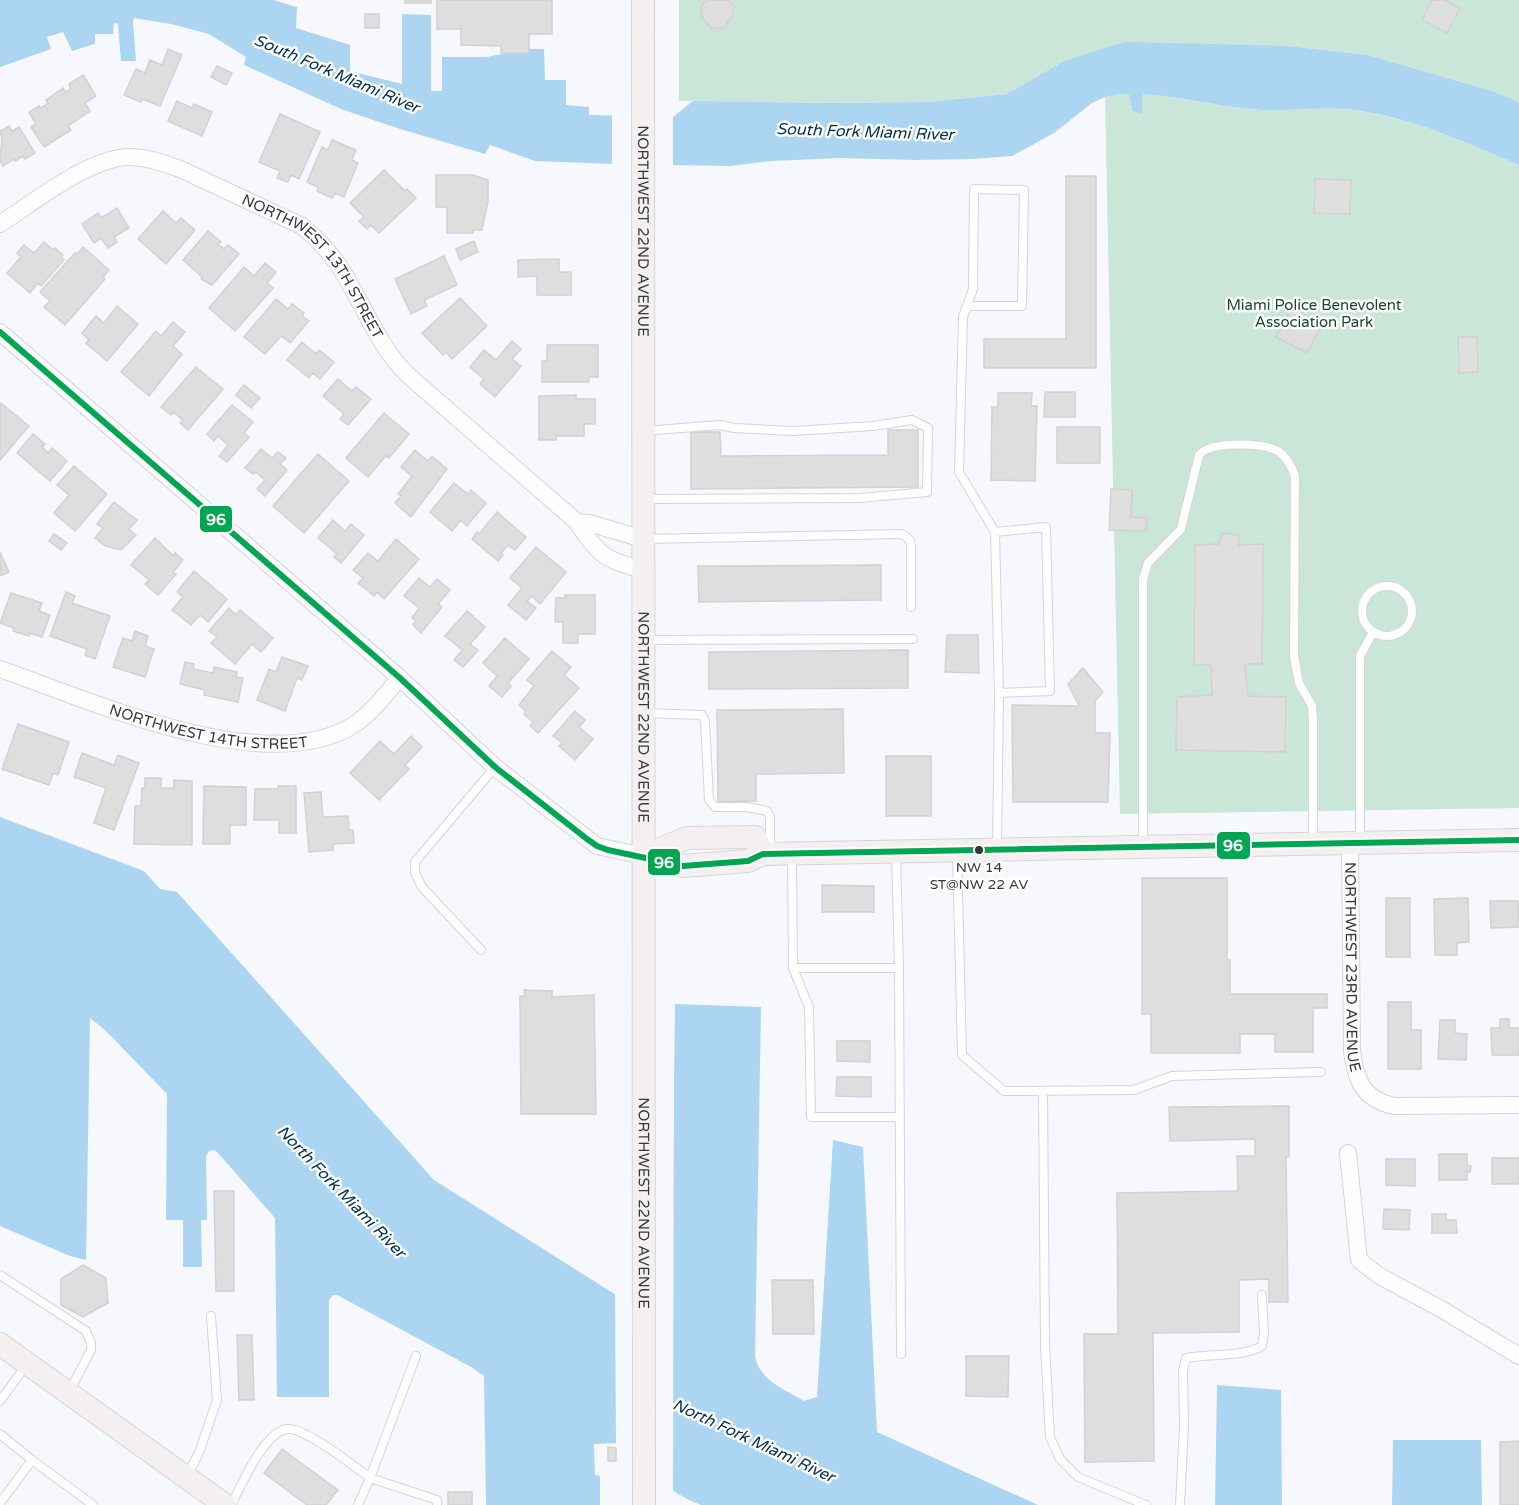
<svg xmlns="http://www.w3.org/2000/svg" width="1519" height="1505" viewBox="0 0 1519 1505" font-family="'Varela Round',sans-serif">
<style>
.green{fill:#c9e6d8}
.water{fill:#abd5f1}
.pier{fill:#f7f8fd}
.building{fill:#dfdedf;stroke:#d2d1d3;stroke-width:1.5}
.lines{fill:none;stroke-linecap:round;stroke-linejoin:round}
.lane-casing{stroke:#d5d5d9;stroke-width:10}
.street-casing{stroke:#d5d5d9;stroke-width:18}
.secondary-casing{stroke:#d5d5d9;stroke-width:24}
.lane{stroke:#fefeff;stroke-width:8}
.street{stroke:#fefeff;stroke-width:16}
.secondary{stroke:#f4f0ef;stroke-width:22}
.bus-1-casing{stroke:#fff;stroke-width:10}
.bus-1{stroke:#00a651;stroke-width:6}
.bus-dot{fill:#36373a;stroke:#fff;stroke-width:2}
.labels{text-anchor:middle;stroke-width:5;stroke-linejoin:round;paint-order:stroke}
.bus-label{font-size:14px;fill:#36373a;stroke:#fff}
.street-label{font-size:15px;fill:#36373a;stroke:#fff}
.park-label{font-size:15px;fill:#164830;stroke:#fff}
.water-label{font-size:16px;font-style:italic;fill:#00314a;stroke:#fff}
.line-badge{stroke:#fff;stroke-width:2}
.badge-label{font-size:16px;text-anchor:middle;font-weight:bold;fill:#fff}
</style>
<rect width="100%" height="100%" fill="#f7f8fd"/>
<!-- green -->
<path class="green" d="M679,0h840v102l-27,-11 -124,-36 -80,-9 -224,15 -57,33 -79,8 -98,1 -151,-2z
M1119,94h10l3,17 10,1 1,-18c41,3 79,13 119,16 27,1 55,-3 82,-1 63,6 118,32 175,56v643l-399,6 -15,-717z"/>
<!-- water -->
<path class="water" d="M0,0h273l24,7 -1,21 54,17v26l52,13v-70l29,1v76h11v-34h44l22,-4h21v-4h15l1,31h21v25l23,2v8l84,2 20,-16 137,2 98,-1 79,-8 57,-33 61,-19 163,4 80,9 124,36 27,11v63c-57,-24 -112,-50 -174,-56 -28,-2 -56,2 -83,1 -40,-3 -79,-13 -119,-16l-1,19 -10,-2 -3,-17h-10l-14,3 -13,6 -38,30 -42,23 -39,3 -57,1 -76,-2 -69,3 -41,5 -117,-2 -78,-3 -45,-16 -5,9 -88,-26 -56,-19 -97,-44 2,-8 -37,-23 -38,-10 -37,-6 -1,4 3,39h-15l-3,-37 -4,-1 -1,11h-18v10l-23,7 -9,-19 -16,5 4,12 -51,18z
M0,817l144,54 16,18 17,3 257,288 201,127 36,25 4,-328 86,3 -6,350c5,24 30,32 49,44l13,-4 16,-257 30,7 14,285 161,73h-337c-31,-11 -62,-41 -86,-62l-21,1 1,31 5,1v29h-114l-2,-129 -13,-9 -134,-72h-4l-4,5v97h-52l-2,-179 -57,-65 -4,-3 -5,1 -3,5 1,64h-6l1,47h-19v-47h-17l1,-126 -62,-64 -15,-12 -4,242 -16,-4 -70,-30z
M1217,1385l64,5 1,115h-67z
M1393,1440h88l1,65h-90z"/>
<!-- pier -->
<path class="pier" d="M673,112v56l-61,-1v-54z
M672,1010h2l-1,482 -27,-18 -30,-26 -1,-157 53,36z"/>
<!-- building -->
<path class="building" d="M405,0h26v3h-26z
M437,0h115v34h-23v19h-28v-7l-40,-1v-16h-24z
M707,0h20l7,5 -2,13 -9,10h-12l-9,-10 -1,-12z
M1432,0h12l16,8 -13,25 -25,-13z
M365,14h14v14h-14z
M168,49l14,6 -22,51 -18,-7 -1,3 -17,-7 12,-26 9,4 5,-13 12,5z
M217,66l15,7 -6,12 -15,-8z
M83,75l13,21 -11,7 5,8 -22,15 3,4 -27,17 -13,-20 5,-3 -7,-12 10,-6 2,2 7,-5 -2,-3 17,-12 2,4 6,-3 -2,-5z
M177,101l15,7 2,-4 18,8 -10,24 -34,-15z
M280,114l40,18 -21,47 -8,-4 -3,7 -11,-4 3,-7 -21,-9z
M9,126l3,5 7,-4 16,26 -10,6 -2,-3 -8,5 -1,-2 -11,7 -3,-5 2,-23 -2,-7z
M332,140l24,10 -4,10 6,3 -14,34 -9,-4 -3,5 -15,-7 1,-4 -11,-5 15,-35 6,3z
M384,170l21,21 2,-2 9,9 -37,35 -8,-8 -4,4 -8,-8 5,-4 -14,-14z
M436,175h37l15,5v21l-6,29h-9v3h-26v-26h-11z
M1066,176h30v192h-112v-29h82z
M1315,179l36,1 -1,34 -36,-1z
M117,208l12,20 -15,9 3,5 -9,6 -7,-10 -7,5 -12,-19 16,-11 3,5z
M163,211l13,12 5,-5 14,12 -29,34 -28,-25z
M208,231l13,11 -3,2 6,5 4,-4 11,9 -27,31 -11,-6 1,-2 -19,-17z
M474,241l4,11 -18,8 -4,-11z
M44,242l9,8 2,-2 8,7 -2,2 3,3 -23,26 -3,-3 -8,10 -23,-20 14,-16 -4,-4 7,-8 10,8z
M83,247l26,23 -6,7 2,2 -40,46 -21,-18 6,-6 -10,-9 35,-39 2,1z
M444,256l13,29 -33,15 3,6 -16,8 -16,-35z
M559,259v13h12v23h-34v-19l-19,1v-17z
M265,263l11,9 -9,11 6,5 -38,43 -26,-23 35,-41 10,9z
M460,298l27,28 -35,33 -6,-7 -3,3 -21,-22z
M276,299l12,10 4,-5 12,9 -2,3 7,5 -19,22 -9,-7 -16,18 -21,-17z
M117,306l21,18 -31,37 -21,-18 3,-3 -7,-7 14,-17 8,7z
M1292,307l30,17 -15,29 -31,-16z
M173,322l12,10 -12,14 9,8 -33,42 -28,-24 35,-41 5,5z
M1458,337h19l1,35 -19,1z
M512,341l9,8 -9,10 9,7 -26,31 -15,-13 4,-5 -14,-12 14,-17 12,10z
M302,342l14,12 3,-4 15,12 -14,17 -7,-6 -4,5 -22,-18z
M547,345h51v32h-9v5h-47v-21h5z
M196,367l27,22 -35,41 -8,-7 3,-3 -10,-8 -2,3 -10,-8z
M338,379l14,12 4,-4 15,12 -23,26 -8,-6 4,-5 -21,-18z
M244,385l16,13 -9,10 -15,-13z
M1045,392h30v25h-31z
M998,393h34l-1,13h6l-2,75 -44,-1 1,-73h6z
M576,395v4h19v25h-11v12h-28v4h-17v-44z
M1,403l28,23 -29,34v-56z
M232,405l21,17 -9,11 5,4 -22,25 -8,-6 9,-11 -10,-9 -4,5 -7,-7z
M384,413l25,21 -20,24 -3,-2 -18,21 -22,-19z
M1057,427h43v36h-43z
M888,430h30v57l-227,2v-57h29l1,24 167,-1z
M33,434l12,10 -3,3 6,6 4,-5 15,13 -17,20 -33,-28z
M261,449l11,9 6,-6 8,6 -6,6 7,6 -22,26 -8,-7 8,-9 -9,-8 -3,2 -8,-6z
M415,450l13,11 4,-5 15,13 -36,48 -16,-14 6,-7 -3,-2 14,-18 -11,-9z
M318,454l31,27 -45,52 -31,-27z
M74,466l33,28 -32,37 -21,-18 15,-18 -12,-10z
M454,483l14,11 3,-4 15,13 -19,23 -6,-6 -9,11 -22,-19z
M1111,489l21,1 -1,27 16,1 -1,13 -37,-1z
M114,502l23,18 -8,9 7,6 -15,15 -15,-4 -11,-8 8,-10 -6,-4z
M497,512l29,25 -11,13 -7,-5 -7,8 2,2 -5,6 -26,-22 5,-7 2,2z
M333,520l12,11 6,-7 13,11 -23,28 -7,-6 3,-3 -19,-16z
M1222,533l16,2 1,10 24,-1 -1,120h-17l3,32 38,1 -1,55 -109,-2 1,-53 35,-2 -1,-30h-17l1,-120 24,-1z
M54,534l13,9 -6,7 -12,-9z
M155,538l18,18 2,-3 8,7 -10,12 3,2 -18,21 -13,-11 4,-4 -18,-15z
M396,539l23,20 -35,40 -7,-7 -3,4 -16,-13 5,-5 -10,-8 15,-17 10,8z
M536,547l30,25 -26,32 -8,-8 -5,5 9,7 -10,12 -18,-15 14,-17 -12,-10z
M0,552l9,20 -9,4z
M881,565v35l-182,2 -1,-36z
M194,571l33,28 -19,23 -8,-7 -9,10 -19,-15 11,-13 -6,-5z
M419,578l11,9 7,-8 13,11 -12,14 4,3 -21,26 -8,-8 3,-4 -4,-3 7,-10 -15,-12z
M66,592l9,4 -3,7 38,13 -15,43 -10,-4 2,-6 -37,-13z
M11,593l31,10 -3,8 11,4 -8,22 -12,-4 -1,3 -16,-5 1,-3 -14,-5z
M565,595h30v39h-17v9h-15v-21h-8l1,-24h9z
M229,608l7,7 4,-5 33,28 -12,14 -9,-8 -17,20 -24,-21 6,-6 -8,-6z
M467,611l18,16 -15,17 8,6 -15,17 -9,-7 8,-10 -17,-14z
M135,631l13,5 -3,10 9,3 -9,28 -32,-10 10,-29 9,3z
M947,635h31l1,38 -34,-1z
M505,638l24,21 -21,24 3,3 -9,11 -13,-11 8,-10 -14,-13z
M908,650v38l-199,1v-37z
M552,651l19,16 -7,8 15,13 -41,45 -8,-7 3,-4 -9,-8 2,-3 -7,-6 15,-19 -7,-6z
M282,657l26,9 -6,14 -5,-2 -12,33 -28,-11 12,-31 7,3z
M185,662l9,2 -1,5 20,4 1,-6 23,5 -1,5 7,1 -5,24 -34,-7 1,-5 -25,-6z
M1083,668l20,24 -8,9v32h15l-2,69h-95l-1,-97 67,1 -11,-22z
M843,709l1,64 -88,1v27l-38,1 -1,-92z
M575,711l10,9 -6,7 14,12 -18,21 -16,-14 3,-3 -9,-7z
M18,724l51,18 -11,33 -5,-2 -4,12 -47,-16z
M411,736l11,11 -17,18 4,4 -30,31 -29,-27 30,-32 14,13z
M82,753l32,12 4,-10 21,8 -25,67 -20,-7 12,-35 -32,-11z
M886,756h45v60h-45z
M145,778h16v10h13v-8l18,1v64l-58,-1 1,-38h6l1,-18h3z
M204,786l42,1v38h-16v19h-27z
M278,786h18v47h-17v-13h-25l1,-31h23z
M321,792l2,25 25,-1 1,14h4l1,13 -21,1v6l-24,2 -5,-59z
M1142,878h85v82h3v34h97v14h-14v44h-38v-18h-35v19h-89v-39h-9z
M822,885l52,1v26h-52z
M1386,898h24v59h-24z
M1468,898l1,44 -12,1v12h-22l-1,-56z
M1490,901h28l1,26 -28,1z
M524,990l28,1v6l42,-2 2,119h-75l-1,-118h5z
M1388,1002h23v28h10v39h-33z
M1500,1019h9v9h10v27h-27l-1,-27h9z
M1440,1020h15v13l12,1 -1,26 -28,-1z
M837,1041h33v21l-33,-1z
M837,1077h34v20l-35,-1z
M1289,1106v51h-3l2,145h-19v-23l-30,1v52l-86,1 1,128 -69,1 -1,-128h34l-1,-141 121,-2 -1,-35h18v-17l-85,2 -1,-34z
M1439,1154h28v11l4,1 -1,6h-3v8h-28z
M1492,1158h27v26h-27z
M1386,1159h29v27l-29,-1z
M214,1191h20v100h-18z
M1384,1209l26,1 -1,20 -26,-1z
M1432,1214h14v6h10l1,13h-25z
M83,1265l23,13 2,25 -25,14 -22,-12v-26z
M772,1280h41l1,54h-41z
M237,1335h15l2,65h-15z
M966,1356h43l-1,41 -42,-1z
M1519,1441v64h-19v-63z
M608,1447l8,1v13h-8z
M282,1449l56,41 -12,15h-19l-43,-32z
M448,1492h24v13h-24z"/>
<g class="lines">
<defs>
<path id="lane" d="M967,306h55l2,-116 -50,-1 -1,100 -10,28 -4,155 36,60 4,161 -2,156
M643,431l77,-6 14,3 59,3 80,-5 39,-6 16,8 -1,64 -67,6 -216,1
M995,532l51,-5 4,164 -51,2
M644,539l258,-5 8,6 1,6v61
M1362 611a25 25 0 1 1 50 0a25 25 0 1 1-50 0Z
M644,640l269,-1
M644,713l58,2 3,6 4,79 6,7h31l21,4 3,6v36
M1360,843v-187l13,-24
M1143,847v-268l5,-16 33,-34 18,-74c11,-14 61,-12 77,-5 9,5 16,16 19,26l-1,180 5,27 13,23 1,11v127
M957,851l5,204 42,36 130,-1 38,-14 149,-4
M896,852l3,116
M792,853l1,115 16,39 2,110h89
M481,950l-59,-63 -7,-14v-11l80,-95
M793,968h106l2,386
M1043,1091l2,255 5,91 10,22 18,18 68,28
M0,1275l86,56 5,12v7l-22,42
M416,1356l-46,122 67,22v5
M0,1401l27,-37
M0,1434l32,26 61,45
M187,1477l13,-27 17,-50 -6,-84
M0,1503l32,-43
M231,1505c10,-19 33,-73 56,-76 18,-2 67,37 83,49l-12,27
M1180,1505l4,-80 -1,-54 3,-13c25,-5 54,0 76,-12l2,-12 -2,-39"/>
<g id="street">
<path id="s1" d="M0,224c34,-22 87,-64 126,-67 19,-1 37,6 54,12l122,57c13,11 25,23 35,37 26,38 39,82 73,114l167,145 12,1 54,16"/>
<path d="M0,332l400,346 95,89 102,79 47,10"/>
<path d="M577,522c23,35 27,37 66,48"/>
<path id="s2" d="M0,669c89,31 268,112 355,55 18,-12 31,-31 45,-46"/>
<path id="s3" d="M1350,843l2,208c4,29 10,48 42,55l125,-1"/>
<path d="M1348,1153l11,107 19,15 63,34 78,47"/>
</g>
<g id="secondary">
<path id="s4" d="M643,0l1,1505"/>
<path d="M644,856l39,10 65,-5 15,-7 756,-14"/>
<path d="M644,856l43,-18 68,-1 8,17"/>
<path d="M0,1344l225,161"/>
</g>
</defs>
<!-- lane casing -->
<use href="#lane" class="lane-casing"/>
<!-- street casing -->
<use href="#street" class="street-casing"/>
<!-- secondary casing -->
<use href="#secondary" class="secondary-casing"/>
<!-- lane -->
<use href="#lane" class="lane"/>
<!-- street -->
<use href="#street" class="street"/>
<!-- secondary -->
<use href="#secondary" class="secondary"/>
<defs>
<path id="bus-1" d="M0,332l400,346 95,89 92,72 10,7 11,4 75,16 65,-5 15,-7 756,-14"/>
</defs>
<!-- bus-1 casing -->
<use href="#bus-1" class="bus-1-casing"/>
<!-- bus-1 -->
<use href="#bus-1" class="bus-1"/>
</g>
<!-- markers -->
<circle class="bus-dot" cx="979" cy="850" r="5"/>
<g class="labels">
<!-- bus labels -->
<g class="bus-label">
<text x="979" y="872">NW 14<tspan x="979" dy="17">ST@NW 22 AV</tspan></text>
</g>
<!-- street labels -->
<g class="street-label">
<text dy="5" stroke="none"><textPath href="#s4" startOffset="231">NORTHWEST 22ND AVENUE</textPath></text>
<text dy="5" stroke="none"><textPath href="#s1" startOffset="370">NORTHWEST 13TH STREET</textPath></text>
<text dy="5" stroke="none"><textPath href="#s4" startOffset="717">NORTHWEST 22ND AVENUE</textPath></text>
<text dy="5" stroke="none"><textPath href="#s2" startOffset="218">NORTHWEST 14TH STREET</textPath></text>
<text dy="5" stroke="none"><textPath href="#s3" startOffset="124">NORTHWEST 23RD AVENUE</textPath></text>
<text dy="5" stroke="none"><textPath href="#s4" startOffset="1203">NORTHWEST 22ND AVENUE</textPath></text>
</g>
<!-- park labels -->
<g class="park-label">
<text x="1314" y="310">Miami Police Benevolent<tspan x="1314" dy="17">Association Park</tspan></text>
</g>
<!-- water labels -->
<g class="water-label">
<text transform="translate(337 73) rotate(23)" y="6">South Fork Miami River</text>
<text transform="translate(865 131) rotate(2)" y="6">South Fork Miami River</text>
<text transform="translate(342 1191) rotate(46)" y="6">North Fork Miami River</text>
<text transform="translate(754 1440) rotate(25)" y="6">North Fork Miami River</text>
</g>
</g>
<g class="line-badge">
<rect x="199" y="505" width="34" height="28" rx="6" fill="#00a651"/>
<rect x="1216" y="831" width="35" height="29" rx="6" fill="#00a651"/>
<rect x="647" y="848" width="34" height="28" rx="6" fill="#00a651"/>
</g>
<g class="badge-label">
<text x="216" y="525">96</text>
<text x="1233" y="851">96</text>
<text x="664" y="868">96</text>
</g>
</svg>
